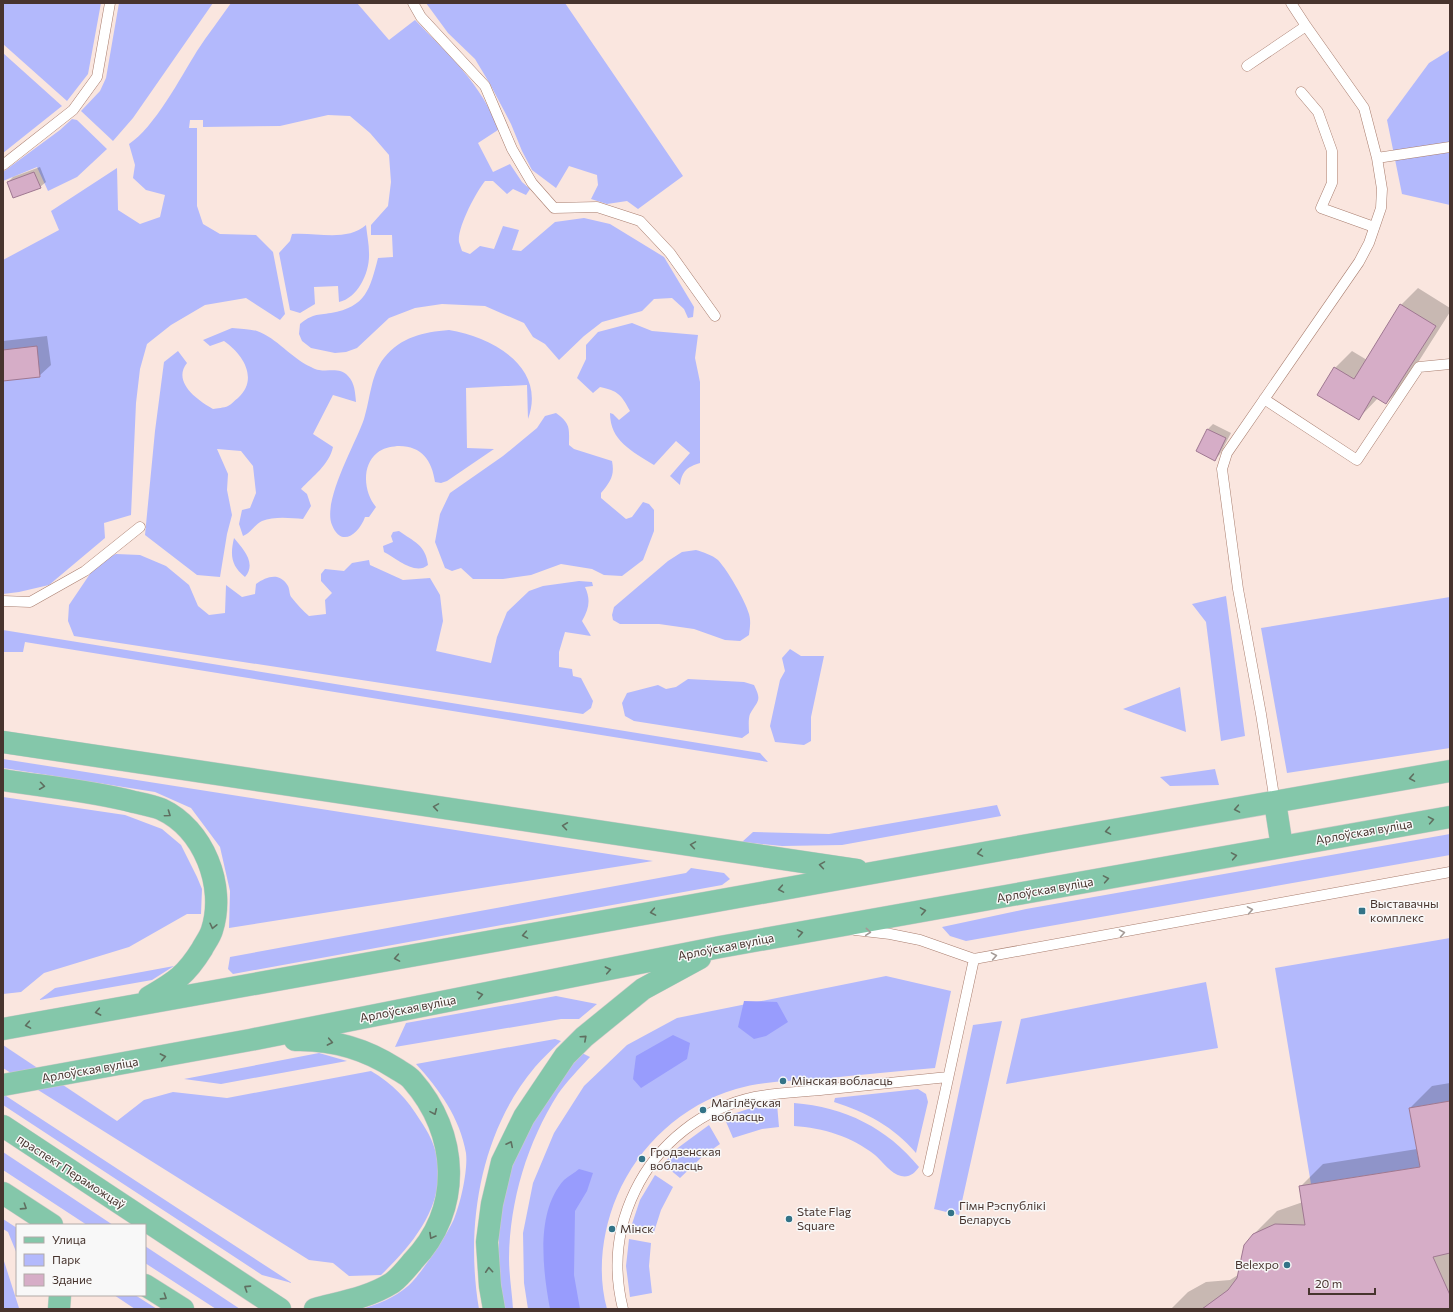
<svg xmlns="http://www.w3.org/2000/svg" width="1453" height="1312" viewBox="0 0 1453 1312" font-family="Commissioner,sans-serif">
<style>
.green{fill:#b3b9fc}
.forest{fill:#989cfd}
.shadow{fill:#0003}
.building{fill:#d6adc7;stroke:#9f7891}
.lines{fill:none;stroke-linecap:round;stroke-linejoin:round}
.service-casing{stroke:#a97e6f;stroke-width:11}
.primary-casing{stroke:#cfcac9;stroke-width:23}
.service{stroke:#fff;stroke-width:10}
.primary{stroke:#84c7aa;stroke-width:22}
.oneway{stroke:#5f6f60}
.oneway2{stroke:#a39a96}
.poi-dot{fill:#337387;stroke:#f8f8f8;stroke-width:1.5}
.labels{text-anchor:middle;stroke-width:3;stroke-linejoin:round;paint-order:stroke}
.street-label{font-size:12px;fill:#47342e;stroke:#f8f8f8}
.poi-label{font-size:12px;fill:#47342e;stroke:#f8f8f8;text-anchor:start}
</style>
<rect width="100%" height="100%" fill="#fae6df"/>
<!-- green -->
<path class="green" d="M3,3h98l-13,71 -21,27 -64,-57z
M119,3h94l-80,115 -20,23 -32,-30 19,-20 6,-13z
M231,3h126l32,37 26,-20c33,34 68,65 83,110l-20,13 15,29 17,-8 12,18 8,7 -4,6 -13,-6 -6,5 -14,-13h-8c-9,11 -28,47 -26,61 1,3 2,6 3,9l8,3 10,-8 14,3 9,-23 16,4 -7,20 9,1 34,-29 29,-4 26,6 54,33 30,50 -1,10 -5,1 -4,-9 -12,-11 -18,1 -12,12 -40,11 -18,14 -25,24 -14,-16 -12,-7 -9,-14 -39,-17 -43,-2 -27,4 -26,10 -32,30 -11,4 -11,1 -24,-5 -9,-7 -3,-7 1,-10c12,-10 17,-9 31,-11 35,-6 39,-24 47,-55l15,-1 -1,-22h-21v-10l17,-19 3,-24 -2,-27 -19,-22 -20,-17 -22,-1 -48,11 -77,1v-7h-13l-1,8h8v78l6,18 17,10 36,1 17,17 12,62 -5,6 -34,-22 -41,7 -34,20 -24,19 -7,25 -4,34 -5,112 -27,8 1,15 -56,47 -30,7 -16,2v-334l56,-30 -8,-19 66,-43 1,42 22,14 20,-7 5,-22 -19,-5 -13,-12 2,-13 -6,-21c25,-16 52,-67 68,-93 11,-17 23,-32 34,-48z
M426,3h139l118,173 -45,33 -11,-8 -20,3 -16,-5 7,-14 -1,-10 -28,-9 -13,22 -24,-18 -10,-19 -11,-27 -21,-40 -15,-25 -27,-26z
M1450,50v155l-48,-11 -15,-74 42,-57z
M3,53l59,53 -59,47z
M72,119l5,1 30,29 -30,28 -29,14 -11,-24 -34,14v-9l57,-42z
M366,225c1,10 3,19 3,28 1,19 -11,45 -30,49l-1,-16 -24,1 1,17 -15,9 -10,-3 -11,-57 11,-12 2,-7c24,-2 55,8 74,-9z
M632,323l20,8 46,4 -3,23 5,24v81c-13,4 -18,8 -20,22l-10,-9 20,-23 -14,-12 -22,24c-22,-14 -44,-24 -44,-52l3,1 6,6 11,-9c-9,-17 -12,-20 -30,-24l-7,6 -16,-15 9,-19v-14l12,-13z
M232,328c8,1 17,1 25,3 20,7 34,27 54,36 2,1 6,3 8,3 10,2 21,-3 29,6 7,7 7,17 8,26l-23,-7 -20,39 20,13c-4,18 -20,29 -32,42l6,5 4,12 -8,13c-12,-1 -29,-3 -41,2 -7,3 -11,12 -19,15l-4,-12 3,-14 8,-2 6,-15 -3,-27 -12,-15 -24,-2 11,25 -1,16 5,25 -5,19 -7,43 -23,-2 -52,-40 10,-104 9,-69 14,-11 9,12c-15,19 10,37 26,46 4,-1 11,-1 15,-3 4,-2 7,-6 10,-8 21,-19 5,-44 -14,-57l-14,5 -7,-6z
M449,330c43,7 98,37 79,89l-1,-34 -61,3 1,60 27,1 -47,32 -6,2 -6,-1c-3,-22 -14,-37 -38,-36 -7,1 -14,2 -20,7 -16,13 -13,40 -1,54l-7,10h-4c-6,17 -24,31 -33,8 -10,-24 24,-82 32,-106 6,-19 7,-45 20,-61 17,-21 39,-26 65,-28z
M556,413c15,11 13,15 13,32l5,4 38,12c3,15 -2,21 -11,32v5l25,21 6,-2 11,-15 6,2 5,6v21l-11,29 -21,16 -18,-1 -12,-6 -31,-5 -30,11 -28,4h-30l-12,-11 -9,3 -7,-3 -10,-26 5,-28 10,-21 53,-37 34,-28 8,-12z
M399,531c14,10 27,14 29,34 -13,11 -32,-7 -44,-13l-1,-6 10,-4 -2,-6 2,-4z
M234,538c9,11 23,25 11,39 -14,-11 -15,-22 -11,-39z
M696,550c7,2 16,5 22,10 10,11 27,40 31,54 2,7 1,13 0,21l-9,6 -15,-1 -31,-11 -35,-5h-39l-7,-4 -1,-5 2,-8 54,-46 14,-9z
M116,554l24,1 26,11 23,19 9,21 11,9 16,-2 1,-28 16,12 13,-3 1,-10c11,-8 24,-12 32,2 2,4 1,9 4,12 5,6 11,13 17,18l17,-2 -1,-14 7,-7 -11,-12v-7l4,-5 19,2 8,-8 17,-3 1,5 33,15 27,-2 10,17 3,26 -7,30 55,12 6,-26 10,-25 22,-21 14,-5 36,-5 13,1 1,4 -8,1c6,13 4,22 -3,34l9,15 -26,-4 -6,20v15l13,2 1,7 8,2 12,23 -2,7 -8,6 -509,-78 -6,-15 1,-16 29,-43z
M1226,596l19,140 -24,5 -15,-119 -14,-18z
M1450,597v151l-163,25 -26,-145z
M3,630l757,123 8,9 -743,-120 -2,10h-20z
M790,649l11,7h23l-13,61v24l-7,4 -29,-3 -5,-16 10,-46 5,-9 -3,-13z
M688,679l56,3 10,3c8,16 4,15 -4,29 -2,5 -1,14 -1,19l-7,5 -108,-17 -9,-5 -3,-13 5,-10 31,-8 8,4 10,-2z
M1180,687l6,45 -63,-23z
M3,759l650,102 -424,67 1,-37 -10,-44 -29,-39 -36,-16 -152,-24z
M1215,769l4,16 -49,1 -10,-9z
M3,797l122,18 37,14 19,16 16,32 5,12 -1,25h-14l-58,33 -85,26 -23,19 -18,2z
M997,805l4,11 -159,29 -60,1 -40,-4 11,-10 76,2z
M1450,834v21l-484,86 -16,-5 -8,-9 84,-18z
M691,868l33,5 6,6 -8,6 -489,89 -5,-5 2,-12 456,-84z
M1450,938v163l-41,7 11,59 -109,17 -36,-216z
M174,966l-22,14 -113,20 16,-12z
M886,976l65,15 -16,77c-38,3 -77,7 -115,11 -27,2 -57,2 -84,10 -54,16 -97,56 -119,107 -15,35 -20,77 -10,113h-79l-4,-26 -1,-50 10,-50 21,-50 30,-47 43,-41 50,-27z
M1206,982l12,66 -212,36 15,-65z
M556,996l41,8 -18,15h-18l-166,28 11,-24z
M1002,1021l-43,194 -25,-6 39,-184z
M555,1039l6,2c-9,8 -18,17 -26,26 -55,65 -70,160 -56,242h-117c16,-5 32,-11 46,-23 12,-10 40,-53 46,-67 7,-17 14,-49 12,-66 -6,-35 -27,-64 -50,-89z
M3,1045l114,76 27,-21 29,-8 54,6 144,-27c21,12 37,29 49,49 4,6 8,12 11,19 24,53 -13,101 -50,136l-32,1 -16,-13 -24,-3 -306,-192z
M319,1053l28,8 -126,23 -37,-5z
M582,1053l8,4c-11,12 -23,24 -32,37 -31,49 -48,106 -49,164 0,17 3,34 4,51h-9l-5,-40v-53l10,-41 18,-46 23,-37z
M918,1089l8,5 2,8 -12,51c-22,-26 -50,-41 -82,-51l1,-4z
M3,1094l289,189 -30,-8 -259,-170z
M794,1103c51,4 93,25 125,64 -4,6 -10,11 -18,9 -10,-2 -19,-15 -26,-21 -24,-19 -52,-27 -81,-29z
M777,1104l2,23 -17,2 -29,9 -9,-21 24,-8z
M709,1125l11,19 -17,12 -23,22 -17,-14 16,-17z
M3,1152l110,73h-26l-84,-55z
M655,1175l18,12 -12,23 -7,22 -23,-5 9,-27z
M3,1219l14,9v26l-9,-22 -5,-3z
M629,1239l22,4 -2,23 3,27 -22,4 -4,-31z
M145,1246l95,63h-24l-71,-46z
M3,1258l16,50 11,1h-27z
M114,1295h21l22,14h-22z"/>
<!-- forest -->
<path class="forest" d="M744,1001l33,1 11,20 -22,14 -12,3 -16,-12z
M673,1035l17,8 -3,16 -46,29 -8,-9 3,-23z
M579,1169l14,4 -6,18 -12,20 -1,64 6,34h-30c-7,-38 -15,-97 14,-129 4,-4 11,-7 15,-11z"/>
<!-- shadow -->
<path class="shadow" d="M40,167l6,15 -6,5 -32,-5 5,-5z
M1418,288l32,20v4l-47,74 -17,17 -8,-5 -19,20 -40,-24 16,-26 17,-17 15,9 34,-55z
M47,336l4,29 -12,11 -36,4v-39z
M1213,424l18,9 -11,21 -5,5 -18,-9 11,-21z
M1450,1083v226h-279l17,-17 18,-10 24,-2 8,-5 16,-41 23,-23 26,-9 -3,-15 23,-23 94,-15 -7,-41 22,-22z"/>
<!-- building -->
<path class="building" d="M34,172l7,16 -28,10 -6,-16z
M1400,304l36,22 -50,78 -13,-8 -14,24 -42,-25 17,-28 20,12z
M37,346l3,31 -37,4v-31z
M1207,429l19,9 -11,23 -19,-10z
M1450,1101v152l-17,4 17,38v14h-248l26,-19 9,-12 7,-33 9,-11 22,-10 30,1 -6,-39 121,-19 -11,-59z"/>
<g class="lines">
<defs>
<path id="service" d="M413,3l8,14 64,69 27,63 20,34 22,25 43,-1 43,14 30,32 45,63
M1247,66l59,-40
M1301,92l17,20 14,39v32l-11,25 53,19
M1377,158l73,-11
M3,165l70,-55 24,-33 13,-74
M1264,399l93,61 62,-93 31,-3
M3,601l27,1 55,-31 55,-44
M1275,802l-14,-88 -23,-125 -16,-120 5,-16 132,-191 10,-19 12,-35 1,-19 -5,-31 -13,-50 -58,-82 -15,-23
M855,930l35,4 30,6 54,19 476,-87
M928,1171l46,-212
M623,1309c-10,-40 -6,-81 12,-118 23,-48 68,-83 120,-94 25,-5 50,-5 75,-8 40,-4 79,-8 118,-12"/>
<path id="primary" d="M3,742l854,128
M3,780c44,7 89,11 131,22 9,2 19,4 27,7 43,20 65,77 51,121 -2,7 -7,13 -10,19 -16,26 -27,33 -53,48
M1275,802l7,45
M3,1029l1042,-187 405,-71
M295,1040c37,-1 69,8 100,28 6,4 13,7 17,12 47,53 51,129 1,181 -6,7 -13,16 -21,22 -24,15 -51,19 -77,26
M3,1085l247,-45 470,-93 730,-130
M3,1126l277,183
M3,1193l49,32
M145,1285l38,24
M59,1309l1,-14
M494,1309l-4,-23 -3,-44 5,-38 10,-42 22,-45 41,-61 19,-19 59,-48 57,-31"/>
</defs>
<!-- service casing -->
<use href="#service" class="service-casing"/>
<!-- primary casing -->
<use href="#primary" class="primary-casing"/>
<!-- service -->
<use href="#service" class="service"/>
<!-- primary -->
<use href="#primary" class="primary"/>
</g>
<!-- one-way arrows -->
<defs><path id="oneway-chevron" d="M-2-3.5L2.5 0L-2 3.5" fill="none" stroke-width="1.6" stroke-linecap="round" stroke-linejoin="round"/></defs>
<g class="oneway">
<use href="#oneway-chevron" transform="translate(1412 778) rotate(170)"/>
<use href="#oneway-chevron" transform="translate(42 786) rotate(8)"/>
<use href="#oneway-chevron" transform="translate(436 807) rotate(-171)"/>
<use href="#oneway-chevron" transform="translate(1237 809) rotate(170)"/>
<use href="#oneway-chevron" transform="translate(168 814) rotate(35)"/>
<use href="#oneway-chevron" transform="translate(1431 820) rotate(-10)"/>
<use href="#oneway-chevron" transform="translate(565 826) rotate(-172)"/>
<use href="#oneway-chevron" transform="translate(1108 831) rotate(170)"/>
<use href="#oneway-chevron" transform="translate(693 845) rotate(-171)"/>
<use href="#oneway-chevron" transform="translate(980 853) rotate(170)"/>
<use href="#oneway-chevron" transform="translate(1234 856) rotate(-10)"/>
<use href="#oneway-chevron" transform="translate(822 865) rotate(-171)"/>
<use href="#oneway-chevron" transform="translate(1106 879) rotate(-10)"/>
<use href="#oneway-chevron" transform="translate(781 889) rotate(170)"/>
<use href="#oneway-chevron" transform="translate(923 911) rotate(-10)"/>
<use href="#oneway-chevron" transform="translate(653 912) rotate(170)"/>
<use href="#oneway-chevron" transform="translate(213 926) rotate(103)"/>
<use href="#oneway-chevron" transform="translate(800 933) rotate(-10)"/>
<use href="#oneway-chevron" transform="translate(525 935) rotate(170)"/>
<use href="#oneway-chevron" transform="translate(397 958) rotate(170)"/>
<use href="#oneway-chevron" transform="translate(608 970) rotate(-11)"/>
<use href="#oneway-chevron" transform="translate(480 995) rotate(-11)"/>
<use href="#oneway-chevron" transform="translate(98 1012) rotate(169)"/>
<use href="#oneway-chevron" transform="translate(28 1025) rotate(170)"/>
<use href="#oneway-chevron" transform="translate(584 1038) rotate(-42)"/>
<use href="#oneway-chevron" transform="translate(330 1042) rotate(11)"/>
<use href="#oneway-chevron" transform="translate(163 1057) rotate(-11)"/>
<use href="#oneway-chevron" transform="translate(434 1112) rotate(66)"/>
<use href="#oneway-chevron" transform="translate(510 1144) rotate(-64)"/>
<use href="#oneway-chevron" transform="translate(24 1207) rotate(33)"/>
<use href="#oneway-chevron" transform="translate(432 1236) rotate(120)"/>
<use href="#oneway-chevron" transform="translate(489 1270) rotate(-94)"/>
<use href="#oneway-chevron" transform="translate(247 1288) rotate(-147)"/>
<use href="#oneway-chevron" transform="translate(164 1297) rotate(33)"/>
</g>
<g class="oneway2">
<use href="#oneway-chevron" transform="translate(1250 910) rotate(-10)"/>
<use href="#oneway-chevron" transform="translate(868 932) rotate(5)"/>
<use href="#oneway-chevron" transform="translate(1122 933) rotate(-10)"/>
<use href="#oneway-chevron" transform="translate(994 956) rotate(-10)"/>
</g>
<!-- markers -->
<g class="poi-dot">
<rect x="1358" y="907" width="8" height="8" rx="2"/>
<circle cx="783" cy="1081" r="4"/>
<circle cx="703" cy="1110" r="4"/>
<circle cx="642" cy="1159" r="4"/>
<circle cx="951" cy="1213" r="4"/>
<circle cx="789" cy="1219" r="4"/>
<circle cx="612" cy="1229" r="4"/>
<circle cx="1287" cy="1265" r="4"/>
</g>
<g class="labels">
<!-- street labels -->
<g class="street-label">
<text transform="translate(1364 832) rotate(-10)" y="4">Арлоўская вуліца</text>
<text transform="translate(1045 890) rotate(-10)" y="4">Арлоўская вуліца</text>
<text transform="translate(726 947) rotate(-11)" y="4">Арлоўская вуліца</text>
<text transform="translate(408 1009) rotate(-11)" y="4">Арлоўская вуліца</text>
<text transform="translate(90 1070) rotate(-10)" y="4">Арлоўская вуліца</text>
<text transform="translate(71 1172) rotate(33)" y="4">праспект Пераможцаў</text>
</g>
<!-- poi labels -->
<g class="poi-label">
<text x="1370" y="908">Выставачны<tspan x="1370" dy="14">комплекс</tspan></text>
<text x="791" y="1085">Мінская вобласць</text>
<text x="711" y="1107">Магілёўская<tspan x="711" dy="14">вобласць</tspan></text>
<text x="650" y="1156">Гродзенская<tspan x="650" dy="14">вобласць</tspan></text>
<text x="959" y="1210">Гімн Рэспублікі<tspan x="959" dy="14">Беларусь</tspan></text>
<text x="797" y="1216">State Flag<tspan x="797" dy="14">Square</tspan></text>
<text x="620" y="1233">Мінск</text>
<text x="1279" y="1269" text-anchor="end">Belexpo</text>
</g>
</g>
<!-- border -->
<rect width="1453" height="1312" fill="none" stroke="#47342e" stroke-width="8"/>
<!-- legend -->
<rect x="16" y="1224" width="130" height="72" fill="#f8f8f8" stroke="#b1aaa7"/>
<rect x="24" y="1237" width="20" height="6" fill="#84c7aa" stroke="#b1aaa7"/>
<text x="52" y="1244" font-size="12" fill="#47342e">Улица</text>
<rect x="24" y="1254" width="20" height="12" fill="#b3b9fc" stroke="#b1aaa7"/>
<text x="52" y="1264" font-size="12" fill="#47342e">Парк</text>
<rect x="24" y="1274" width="20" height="12" fill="#d6adc7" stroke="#b1aaa7"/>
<text x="52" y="1284" font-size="12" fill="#47342e">Здание</text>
<!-- scale -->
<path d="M1309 1288v6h66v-6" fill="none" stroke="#47342e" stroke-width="2"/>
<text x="1315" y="1288" font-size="12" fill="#47342e" stroke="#f8f8f8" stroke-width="3" paint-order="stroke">20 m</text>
</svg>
